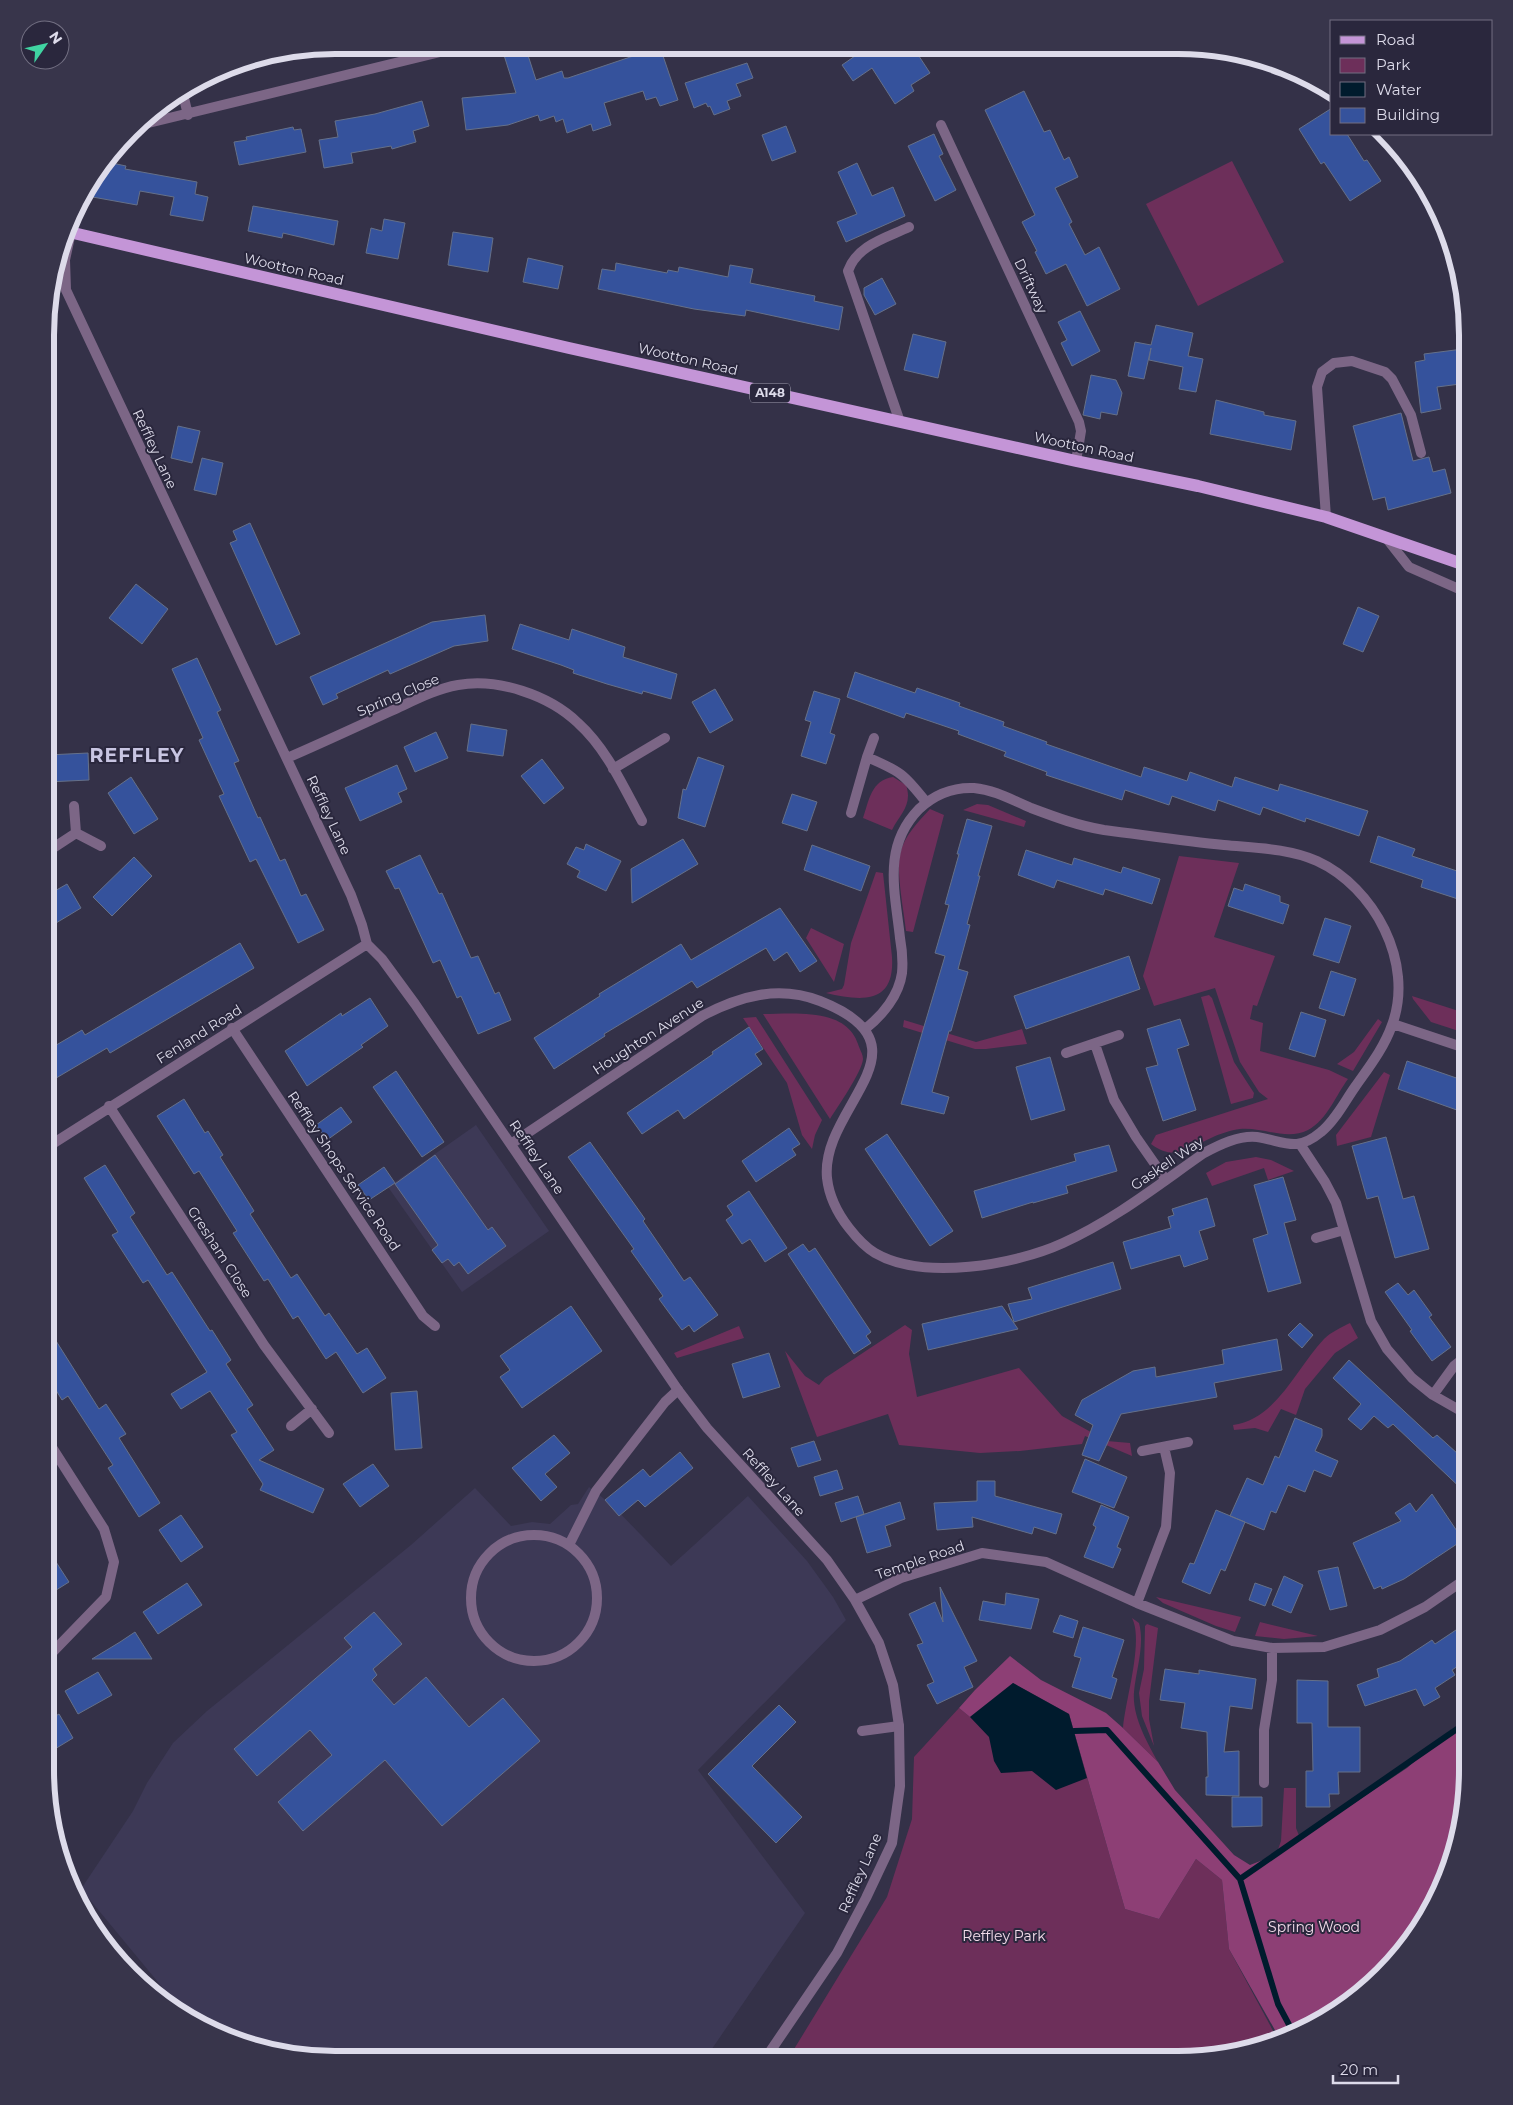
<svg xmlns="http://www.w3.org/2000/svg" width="1513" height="2105" viewBox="0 0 1513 2105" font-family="Montserrat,sans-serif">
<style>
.built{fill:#3d3956}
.green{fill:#6d2f5a}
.forest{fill:#8d3f75}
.water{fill:#001b2d}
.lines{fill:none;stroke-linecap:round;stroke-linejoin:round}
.stream{stroke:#001b2d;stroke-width:6}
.building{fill:#35529c;stroke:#657089}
.service{stroke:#7c6686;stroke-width:10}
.minor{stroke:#7c6686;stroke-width:10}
.primary{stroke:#c495d7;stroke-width:12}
.labels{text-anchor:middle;stroke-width:4;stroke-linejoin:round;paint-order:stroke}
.shield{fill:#2a273d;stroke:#a7a5b6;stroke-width:1}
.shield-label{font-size:12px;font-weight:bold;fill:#dddbea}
.street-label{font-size:14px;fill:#dddbea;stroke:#2a273d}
.park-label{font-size:14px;fill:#f3dcea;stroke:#2a273d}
.district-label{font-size:19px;font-weight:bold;letter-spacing:1px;fill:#c8c5e2;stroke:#2a273d}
.rim{fill:none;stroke:#dddbea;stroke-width:6}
</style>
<rect width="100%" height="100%" fill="#343148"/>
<!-- built -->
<path class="built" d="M476,1125l73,106 -87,61 -74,-105z
M589,1487l23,18 59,61 77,-70 59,65 26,36 13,23 -148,150 107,143 -100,146 -408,-1 -73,-20 -38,-22 -105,-127 52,-78 14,-28 26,-40 34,-32 204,-166 64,-57 36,38 21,-4 18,2 21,-19 7,-1z"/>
<!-- green -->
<path class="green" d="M1232,161l52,101 -86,44 -52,-102z
M893,777l13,8c7,20 -6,29 -14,45l-29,-12c6,-17 8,-38 30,-41z
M977,804l11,1 38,16 -2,6 -61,-17z
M930,809l14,6 -31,117 -7,-1c-2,-20 -10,-59 -6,-77 4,-18 18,-32 30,-45z
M1179,856l60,7 -25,74 61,19 -18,50 -4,-1 -3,14 13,4 -3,28 69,19 19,9c-12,16 -21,41 -40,51 -21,11 -45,-3 -68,-1 -9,1 -21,5 -29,9 -22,10 -36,24 -60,6l5,-9 112,-36 -9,-7 -19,-30 -25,-74 -61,18 -11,-30z
M876,872l7,1 9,84c3,48 -31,44 -66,36l16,-4 2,-4 7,-42z
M811,928l33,16 -10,38 -28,-44z
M1209,995l3,3 22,64 20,31 -1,5 -22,6 -30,-107z
M1412,996l56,18v20l-37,-12 -18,-23z
M763,1014c30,0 83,-7 95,30 1,4 5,10 5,15 -1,13 -25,47 -33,60z
M756,1017l66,103 -7,15 -3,14 -10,-14 -15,-52 -44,-65z
M1378,1019l4,3 -29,49 -16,-7 17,-12z
M904,1020l72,22 46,-13 5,15 -41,5h-11l-72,-22z
M1384,1072l6,3 -19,62 -34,9 -1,-11z
M1256,1157l15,3 23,11 -26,9 -4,-12 -52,18 -6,-13 20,-11z
M1350,1323l8,15 -23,15 -30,36 -9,26 -15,-6 -13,23 -13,-4 -21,2 -1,-5c43,-5 64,-58 91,-86 7,-7 18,-12 26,-16z
M905,1325l7,5 -3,24 8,43 102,-29 43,48 45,25 23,2 2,13 -47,-20 -3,8 -62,7 -40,2 -81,-8 -11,-31 -71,23 -32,-86 20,25 14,9 6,-7z
M739,1326l5,12 -67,20 -3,-5z
M1156,1597l85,20 -6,15 -19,-6 -53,-23z
M1132,1618l7,5c6,22 -3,47 -5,69 -2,24 13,50 24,70l-35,-34c2,-27 21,-87 9,-110z
M1260,1622l58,14 -34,3 -29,-3z
M1147,1624l11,4 -9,73v18l5,27 -12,-30 -3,-23 5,-24 1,-43z
M1012,1683l57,31 56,195 34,10 37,-60 26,21 7,69 49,91 -43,14 -57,6 -390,-1 99,-162 25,-78 2,-62 45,-49 11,9z
M1284,1788h12v40l4,10 -24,17 5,-14z"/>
<!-- forest -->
<path class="forest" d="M1010,1656l31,24 65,33 17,15 35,34 17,28 59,65 16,10 26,-10 131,-87 41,-36 19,-14v71l-14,75 -34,67 -50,57 -63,42 -26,9 -51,-90 -7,-69 -26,-21 -37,60 -34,-10 -56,-195 -56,-31 -43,34 -11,-9 16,-18z"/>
<!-- water -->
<path class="water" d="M1013,1683l56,31 18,64 -31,12 -24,-19 -31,2 -7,-12 -5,-24 -19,-20z"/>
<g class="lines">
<!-- stream -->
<path class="stream" d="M1074,1731l33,-1 133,149 38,125 16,30
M1240,1879l227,-157"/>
</g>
<!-- building -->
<path class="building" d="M525,46l11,34 26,-9 2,7h4l92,-31 18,53 -18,6 -4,-9 -10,3 -3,-9 -39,12 7,22 -18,6 -2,-7 -24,9 -4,-14 -7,3 -2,-6 -14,5 -2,-6 -30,10 -42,5 -4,-32 54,-5 -13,-41z
M868,47h45l17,26 -19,12 3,6 -19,13 -23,-36 -19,13 -11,-16z
M747,63l6,15 -17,6 5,12 -14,5 3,8 -16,6 -4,-9 -2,1 -2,-4 -12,5 -9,-25z
M1024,91l20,41 6,-2 14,30 5,-3 9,20 -23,11 17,34 -3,2 16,31 14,-8 21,42 -33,17 -21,-42 -20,10 -11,-22 2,-1 -15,-29 13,-7 -50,-105z
M422,101l7,25 -16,5 3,11 -24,7 -1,-3 -40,7 2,10 -29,5 -5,-28 19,-3 -3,-16 40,-7z
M1332,108v26h15l17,27 3,-1 14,21 -31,20 -26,-39 -3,2 -22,-35z
M786,126l10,26 -24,9 -10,-26z
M293,127l1,3 7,-1 5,23 -67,13 -5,-23 13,-2 -1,-3z
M934,134l9,20 -4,2 17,34 -21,11 -27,-55z
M107,162l19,4 -1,3 72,13 -2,12 13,3 -5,24 -33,-6 4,-18 -34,-6 -3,14 -50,-9 2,-13z
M857,163l15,33 21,-9 12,29 -59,26 -9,-20 20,-8 -19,-42z
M253,206l85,15 -4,24 -51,-12 -1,5 -34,-7z
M384,219l21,4 -7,36 -32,-6 5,-25 11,3z
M453,232l40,6 -5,34 -40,-7z
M528,258l35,8 -5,23 -35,-7z
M616,263l51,10 1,-3 10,2 1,-5 49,10 2,-12 23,4 -3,14 65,13 -1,5 29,6 -4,23 -93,-20 -1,6 -51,-7 -96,-20 4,-20 13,2z
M882,278l14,26 -21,11 -11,-20v-7z
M1080,311l20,40 -28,15 -11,-23 6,-3 -9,-18z
M1156,325l37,8 -5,23 15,3 -7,33 -17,-3 4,-22 -34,-7 2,-12 -7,31 -16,-3 7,-34 16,3z
M913,334l33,8 -8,36 -34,-8z
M1463,349l5,34 -31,4 4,22 -20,4 -6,-51 10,-2 -1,-6z
M1091,375l25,5 6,13 -5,22 -16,-3 -1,7 -17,-4z
M1216,400l48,12v3l32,6 -5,29 -81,-16z
M1401,413l12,48 16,-4 4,15 12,-3 6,24 -63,17 -3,-13 -12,3 -20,-74z
M178,426l22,5 -8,32 -21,-5z
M202,458l21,5 -7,32 -22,-5z
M250,523l50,111 -24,11 -46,-102 7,-3 -4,-9z
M136,584l32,25 -26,35 -33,-26z
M1358,607l21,9 -16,36 -20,-8z
M485,615l3,26 -34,5 -64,28 -2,-4 -52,24 2,4 -15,7 -13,-28 122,-55z
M520,624l49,16 3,-11 53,18 -2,10 54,17 -6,25 -28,-8 -1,3 -35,-10 -34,-11 1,-3 -13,-5 -49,-16z
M197,658l24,52 -4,2 22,49 -5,2 24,55 2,-1 20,44 5,-2 16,37 5,-2 18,36 -26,13 -42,-84 -6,3 -15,-32 -16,-34 5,-2 -25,-54 4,-2 -31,-69z
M855,672l60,21 2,-5 43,15 -1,3 45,16 -1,4 44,16 -1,2 95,33 3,-10 43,14 3,-9 42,15 3,-10 43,14 2,-7 88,27 -9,25 -53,-18 -1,4 -42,-15 -3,8 -42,-15 -3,11 -43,-15 -3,9 -44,-15 -3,10 -76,-25 1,-3 -43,-16 2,-4 -48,-18 1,-3 -53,-18 -2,5 -57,-21z
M715,689l18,31 -23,13 -18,-31z
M814,691l26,8 -10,34 5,2 -9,29 -25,-8 10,-34 -6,-2z
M471,724l36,6 -4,26 -36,-5z
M436,732l12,26 -33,14 -11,-25z
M88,753l1,27 -42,2v-27z
M698,757l26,9 -19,61 -27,-9 5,-29 3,1z
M542,759l22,29 -20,16 -23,-28z
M397,765l10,24 -9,4 4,9 -42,19 -15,-33z
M131,777l27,42 -24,15 -26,-41z
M792,794l25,8 -10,29 -25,-8z
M967,819l25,7 -14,50h2l-13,48 3,1 -12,44 10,3 -17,59h-2l-17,61 17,5 -5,17 -43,-10 44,-148 -10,-3 14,-48 -4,-1 14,-50h-2z
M1378,836l37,13 -3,7 54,18 -8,25 -37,-12 2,-7 -53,-18z
M683,839l15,25 -66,39 -1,-34z
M586,844l35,17 -15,30 -29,-14 3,-6 -13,-7 9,-17 8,3z
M812,845l58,21 -9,25 -57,-21z
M1026,850l46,15 2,-7 47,15 2,-6 37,12 -8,25 -47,-15 -2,6 -46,-15 -3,8 -36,-13z
M420,855l19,39 3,-1 29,65 7,-2 17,38 4,-2 12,28 -33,14 -17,-38 -4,2 -17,-38 -7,3 -34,-75 -4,1 -9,-18z
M134,857l18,19 -40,40 -19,-19z
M67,884l14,24 -35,21v-33z
M1245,884l35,12v6l9,3 -6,19 -55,-18 6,-18 9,3z
M780,908l37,53 -17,11 -13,-20 -13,9 -8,-13 -69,40 -5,-7 -88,53 1,2 -51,33 -20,-31 66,-42 -1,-2 82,-50 10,16z
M1325,918l26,8 -12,37 -26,-8z
M240,943l14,25 -144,85 -3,-5 -61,36v-33l36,-21 3,5z
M1129,956l11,33 -114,40 -12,-33z
M1331,971l25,8 -12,37 -25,-8z
M370,998l18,28 -27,19 2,2 -56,39 -22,-35 56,-38 1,3z
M1301,1012l25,8 -11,37 -26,-8z
M1180,1019l9,26 -12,4 19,61 -33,11 -17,-53 12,-3 -11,-36z
M749,1027l14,22 -8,5 7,10 -78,55 -6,-9 -36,24 -15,-21 86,-59 -1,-2z
M1050,1057l15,53 -34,10 -15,-53z
M1407,1061l61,21v32l-70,-25z
M396,1071l48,71 -22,15 -49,-70z
M184,1099l21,34 3,-2 15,24 -3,2 34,54 -4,3 41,64 6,-4 28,42 4,-3 28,41 10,-6 19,30 -23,15 -27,-41 -10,7 -28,-43 -5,3 -25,-40 -4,2 -31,-48 4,-2 -38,-60 -5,3 -37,-58z
M341,1107l11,15 -25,18 -11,-15z
M789,1128l11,16 -8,5 4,6 -40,27 -14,-21z
M887,1134l66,97 -23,15 -65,-97z
M1386,1137l17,62 11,-3 15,53 -34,9 -17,-62 -11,3 -15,-53z
M590,1142l55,77 -2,2 41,60 6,-4 28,38 -24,17 -5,-7 -7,5 -12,-16 -11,-15 4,-3 -32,-45 3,-2 -66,-92z
M1109,1145l8,26 -51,15 2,7 -35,10v-1l-51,16 -8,-27 102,-30 -2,-7z
M435,1155l53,75 4,-3 14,19 -38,28 -9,-12 -5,4 -6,-7 -6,4 -10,-13 6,-5 -43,-61z
M105,1165l30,48 -5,4 37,58 5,-3 38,59 2,-1 19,30 -5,4 27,41 -6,4 27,41 -15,10 65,29 -11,24 -53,-23 3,-6 -32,-49 6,-3 -27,-41 -29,18 -10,-15 36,-22 -59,-92 -5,3 -31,-48 6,-3 -34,-54z
M384,1167l11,16 -26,17 -11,-15z
M1283,1177l13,43 -12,3 17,60 -33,9 -15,-53 15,-5 -14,-49z
M749,1191l38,57 -22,14 -15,-23 -8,5 -16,-24 7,-5 -6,-9z
M1207,1198l8,28 -16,5 9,28 -24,8 -4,-12 -49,14 -8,-27 48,-14 -3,-11 6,-2 -2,-6z
M803,1244l6,8 6,-4 56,84 -5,4 5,7 -17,11 -66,-100z
M1113,1262l8,27 -107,33 -6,-18 24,-5 -4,-11z
M1398,1283l10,12 6,-5 18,25 -3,2 22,30 -19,14 -22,-30 2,-1 -27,-38z
M571,1306l31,45 -80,57 -22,-31 10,-7 -10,-14z
M1002,1306l16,23 -90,21 -6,-26z
M1300,1323l13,12 -11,13 -14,-13z
M46,1325l53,84 7,-5 20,30 -7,4 41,65 -21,14 -31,-49 5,-3 -45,-69 -6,4 -16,-26z
M1277,1339l5,31 -68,13 3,14 -96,17 -22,47 -17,-6 11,-30 -18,-10 7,-15 51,-29 22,-4 1,10 68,-13 -2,-14z
M769,1353l11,34 -37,11 -11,-34z
M1349,1360l84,78 4,-3 31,28 -1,31 -74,-70 -5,4 -14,-12 -13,14 -13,-11 13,-15 -28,-26z
M417,1391l5,57 -27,2 -4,-57z
M1295,1418l27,11v7l-7,15 23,10 -7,16 -17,-7 -9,22 -17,-7 -12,28 -5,-2 -7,19 -34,-14 17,-38 16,7 12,-29 4,2z
M554,1435l16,18 -25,21 12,13 -16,14 -29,-33z
M814,1441l7,19 -23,7 -7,-19z
M680,1452l13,16 -48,39 -7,-7 -19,16 -14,-16 38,-31 7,8z
M1085,1459l42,18 -13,31 -42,-16z
M373,1464l16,22 -29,21 -17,-23z
M837,1470l6,19 -23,7 -6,-19z
M977,1481h18v15l67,18 -6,20 -22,-7 -2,7 -60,-17 1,10 -36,3 -3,-27 43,-2z
M1432,1494l31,46 -59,39 -22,10 -1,-3 -7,3 -21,-46 48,-22 -6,-8 15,-10 6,9z
M858,1496l6,18 -23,8 -6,-19z
M900,1502l5,17 -20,7 6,20 -24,7 -11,-36z
M1101,1505l28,12 -12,30 4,2 -8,19 -29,-11 12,-30 -3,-2z
M1216,1510l29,12 -20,49 -4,-2 -11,25 -28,-12 8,-19 4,1z
M181,1515l22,32 -22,15 -22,-32z
M45,1545l24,37 -24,15z
M1338,1567l9,39 -17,4 -12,-39z
M1284,1576l19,9 -12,28 -19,-8z
M187,1583l15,22 -44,29 -15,-22z
M1255,1583l17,6 -7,17 -16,-6z
M940,1587l37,74 -13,6 9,20 -36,17 -10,-19 7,-3 -17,-37 6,-2 -14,-29 26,-12 8,20z
M1006,1593l33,6 -8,30 -52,-9 4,-19 22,4z
M374,1612l28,32 -29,25 4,6 -5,5 22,25 32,-28 43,50 34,-29 37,43 -98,85 -57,-66 -82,71 -25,-29 54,-47 -22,-25 -53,46 -23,-27 118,-102 -8,-9z
M1060,1615l18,6 -5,17 -20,-6z
M1083,1627l41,13 -12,37 5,2 -6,20 -39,-12 9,-29 -7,-2z
M1456,1630l11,17v13l-15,10 3,5 -20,13 5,9 -16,9 -8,-17 -51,17 -8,-21 22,-8 -2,-8 23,-8 32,-21 3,4z
M135,1632l17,27h-60l28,-17z
M1165,1669l34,5v-4l57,9 -4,30 -22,-3 -6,46 15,-1v45l-33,-1v-18h2l-1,-45 -26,-4 4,-25 -25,-3z
M98,1672l14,23 -34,19 -13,-23z
M1297,1680l31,1v46h32v45h-22l1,22h-10l1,13h-24v-36h7l-1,-48h-15z
M779,1705l17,17 -44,44 50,51 -26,26 -68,-69z
M59,1714l14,24 -28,17v-33z
M1232,1797h30v29l-30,1z"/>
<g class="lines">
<!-- service -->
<path class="service" d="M900,422l-52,-151c9,-26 38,-33 61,-44
M1326,517l-9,-130 5,-15 12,-9 18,-2 33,11 7,7 19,36 10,38
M232,1028l191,288 12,10
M471 1598a63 63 0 1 1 126 0a63 63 0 1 1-126 0Z
M569,1545l27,-54 69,-89 13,-12
M862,1731l37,-5"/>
<!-- minor -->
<path class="minor" d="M183,94l5,21
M941,125l138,297 2,9 -5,30
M136,126l333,-81
M71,232l-6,28 1,30 285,605 11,30 5,19 15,15 33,45 263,386 29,38 120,132 28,40 24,43 14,42 6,41 1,60 -8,57 -26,55 -29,55 -72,106
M1387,539l22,28 59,26
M867,757l7,-19
M287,758c35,-15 69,-31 104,-47 22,-10 44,-22 67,-26 40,-7 91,10 120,38 29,26 46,65 64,98
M613,769l52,-31
M74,806l2,27 25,13
M851,813l16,-56c33,14 37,17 59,45
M47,852l29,-19
M1393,1024l75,25
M1095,1044l19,56 22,37 30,43
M1066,1053l53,-18
M109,1106l155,239 65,88
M511,1144l191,-128c38,-20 76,-31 118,-15 117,46 0,105 7,177 2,18 11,36 22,50 7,9 16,19 26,25 48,28 140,12 188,-10 51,-23 95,-58 141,-90 15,-8 35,-18 53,-16 27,4 39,16 64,-5 14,-11 24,-31 34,-45 14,-20 29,-39 37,-62 23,-62 -18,-138 -75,-164 -29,-13 -63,-13 -93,-16 -40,-4 -80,-10 -120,-15 -25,-4 -49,-13 -73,-22 -19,-8 -36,-18 -57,-20 -22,-1 -39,6 -55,21 -37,38 -24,82 -19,129 2,11 3,24 2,35 -3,22 -19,42 -37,56
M1300,1144l25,38 11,21 35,118 16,28 25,29 21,17 35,20
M46,1148l321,-204
M1316,1238l28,-8
M1433,1395l21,-29 14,-11
M291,1426l21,-17
M1142,1451l46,-9
M855,1600l46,-22 81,-25 64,9 91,41 96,38 39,7 52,-1 56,-17 45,-23 42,-29
M1137,1603l29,-76 4,-54 -6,-26
M45,1660l61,-63 8,-35 -10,-33 -58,-91
M1264,1783v-53l8,-50v-32"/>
<!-- primary -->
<path class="primary" d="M69,232l500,116 507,113 122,25 128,31 142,49"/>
</g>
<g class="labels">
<!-- shield labels -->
<rect class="shield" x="750" y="383.5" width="40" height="19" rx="4"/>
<g class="shield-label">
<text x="770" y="397">A148</text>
</g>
<!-- street labels -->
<g class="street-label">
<text transform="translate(294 269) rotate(13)" y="5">Wootton Road</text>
<text transform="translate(1031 286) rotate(65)" y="5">Driftway</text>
<text transform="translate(688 359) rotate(13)" y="5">Wootton Road</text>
<text transform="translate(1084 447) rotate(12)" y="5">Wootton Road</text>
<text transform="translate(155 449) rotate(65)" y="5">Reffley Lane</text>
<text transform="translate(398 695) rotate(-23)" y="5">Spring Close</text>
<text transform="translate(329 815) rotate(65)" y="5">Reffley Lane</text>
<text transform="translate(199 1034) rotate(-32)" y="5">Fenland Road</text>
<text transform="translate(648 1036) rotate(-33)" y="5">Houghton Avenue</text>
<text transform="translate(537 1157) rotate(56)" y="5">Reffley Lane</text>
<text transform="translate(1167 1163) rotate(-34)" y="5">Gaskell Way</text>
<text transform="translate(344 1171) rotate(56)" y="5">Reffley Shops Service Road</text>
<text transform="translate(220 1252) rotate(57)" y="5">Gresham Close</text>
<text transform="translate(774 1482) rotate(48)" y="5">Reffley Lane</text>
<text transform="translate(920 1560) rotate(-19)" y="5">Temple Road</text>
<text transform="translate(860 1873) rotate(-66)" y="5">Reffley Lane</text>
</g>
<!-- park labels -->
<g class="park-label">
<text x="1314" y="1932">Spring Wood</text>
<text x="1004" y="1941">Reffley Park</text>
</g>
<!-- district labels -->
<g class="district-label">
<text x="137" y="762">REFFLEY</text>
</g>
</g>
<!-- crop -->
<path d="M0 0H1513V2105H0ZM335 54H1178A281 281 0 0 1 1459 335V1770A281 281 0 0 1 1178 2051H335A281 281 0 0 1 54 1770V335A281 281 0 0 1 335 54Z" fill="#38354b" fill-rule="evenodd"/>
<path class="rim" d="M335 54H1178A281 281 0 0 1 1459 335V1770A281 281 0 0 1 1178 2051H335A281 281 0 0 1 54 1770V335A281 281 0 0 1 335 54Z"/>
<!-- legend -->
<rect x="1330" y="20" width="162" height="115" fill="#2a273d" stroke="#726f82"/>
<rect x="1340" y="36" width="25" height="8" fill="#c495d7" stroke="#726f82"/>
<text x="1376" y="45" font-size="15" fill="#dddbea">Road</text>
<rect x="1340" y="58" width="25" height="15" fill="#6d2f5a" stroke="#726f82"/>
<text x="1376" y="70" font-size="15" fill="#dddbea">Park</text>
<rect x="1340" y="82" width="25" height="15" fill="#001b2d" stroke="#726f82"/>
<text x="1376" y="95" font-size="15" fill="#dddbea">Water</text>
<rect x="1340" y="108" width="25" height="15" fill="#35529c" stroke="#726f82"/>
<text x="1376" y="120" font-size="15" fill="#dddbea">Building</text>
<!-- north arrow -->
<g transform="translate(45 45) rotate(56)"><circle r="24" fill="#2a273d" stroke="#726f82"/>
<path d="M0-4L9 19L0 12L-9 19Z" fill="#40d4a2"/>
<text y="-8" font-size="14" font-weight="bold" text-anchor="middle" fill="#dddbea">N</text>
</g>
<!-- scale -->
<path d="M1333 2075v8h65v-8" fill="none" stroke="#dddbea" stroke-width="2.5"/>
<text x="1340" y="2075" font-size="15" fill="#dddbea" stroke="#2a273d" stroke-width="4" paint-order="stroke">20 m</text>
</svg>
